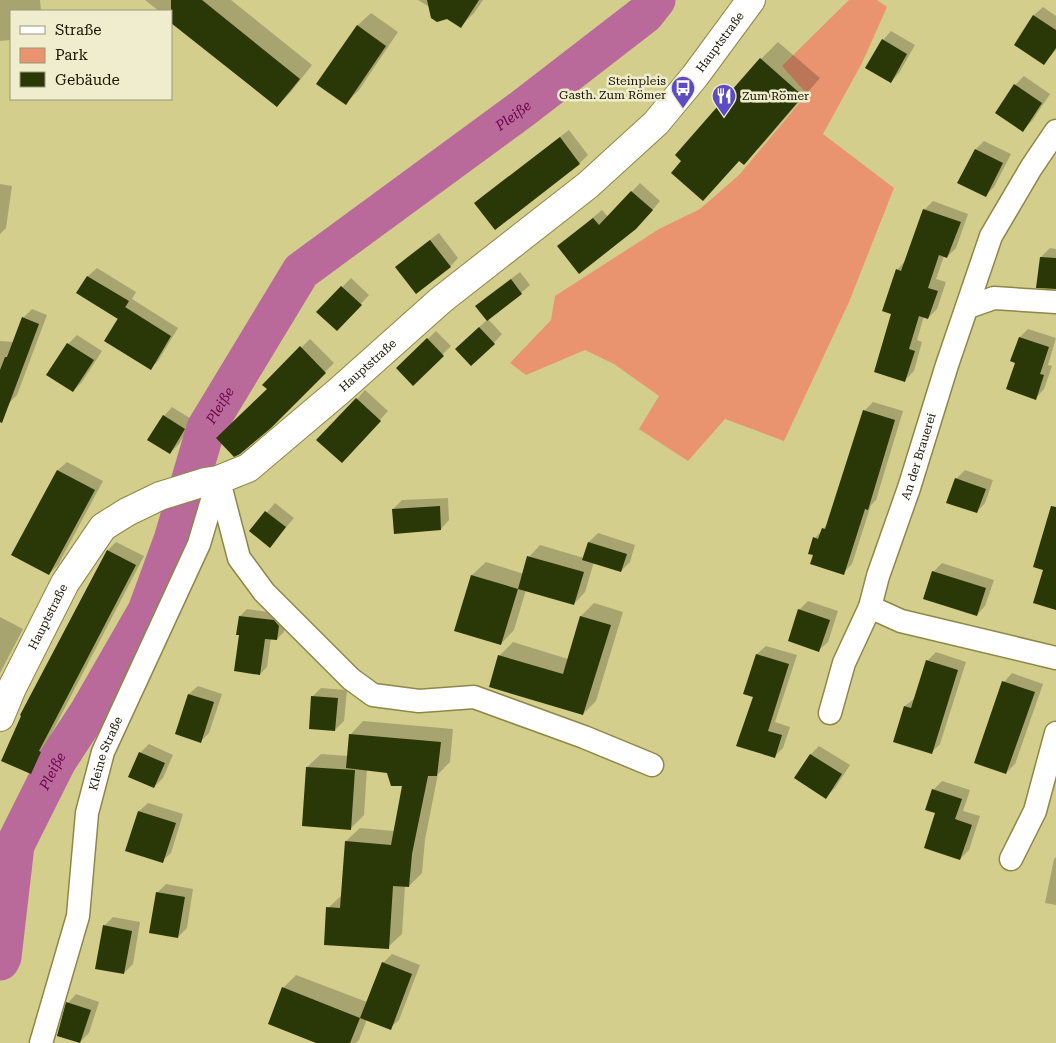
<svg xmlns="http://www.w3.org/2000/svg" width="1056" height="1043" viewBox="0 0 1056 1043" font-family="'Roboto Serif',serif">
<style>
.green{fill:#ea946f}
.shadow{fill:#0003}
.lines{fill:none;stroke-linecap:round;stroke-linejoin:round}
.river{stroke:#ba6a9a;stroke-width:39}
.building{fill:#2a3706}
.street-casing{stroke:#8d8847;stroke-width:25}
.secondary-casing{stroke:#8d8847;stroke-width:30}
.street{stroke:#fff;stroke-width:22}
.secondary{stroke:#fff;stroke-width:28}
.labels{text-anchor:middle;stroke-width:5;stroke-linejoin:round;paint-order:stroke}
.street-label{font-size:12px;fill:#191600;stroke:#efedcd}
.poi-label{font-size:12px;fill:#191600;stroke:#efedcd;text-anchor:end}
.water-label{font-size:14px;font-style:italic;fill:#6b024e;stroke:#efedcd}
</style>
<rect width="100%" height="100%" fill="#d3ce8c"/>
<!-- green -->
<path class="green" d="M849,0h28l10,7 -25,56 -39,71 71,54 -45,114 -65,139 -59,-22 -37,42 -49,-32 20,-33 -45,-32 -29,-14 -59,25 -16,-12 41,-43 4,-24 104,-67 41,-20 39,-34 68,-81 -25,-28z"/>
<!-- shadow -->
<path class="shadow" d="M0,0h40l1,11h-30v29l-11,1z
M145,0h86l81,65 -22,28 -13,13 -106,-95h-12z
M418,0h65l-9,13 -13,13z
M1043,7l13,9v34l-12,13 -28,-19 18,-29z
M371,13l27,19 -39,58 -13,13 11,-77z
M891,31l24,14 -16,28 -8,9 -8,-42z
M778,42l42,36 -59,68 -17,17 -4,-3 -37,40 58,-141z
M1024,76l26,18 -18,27 -9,9 -26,-17 18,-28z
M569,130l19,25 -8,8 -105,40 9,-8z
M984,141l27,13 -17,33 -9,9 -9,-47z
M640,183l20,18 -15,18 -86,27 43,-36 6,7z
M0,184l12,2 -6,42 -6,6z
M933,201l35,13 -12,34 -9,9 -3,-1 -8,23 10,3 -9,27 -9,9 -4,-2 -7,24 5,2 -8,29 -9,9 -13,-67 5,-43 8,-9 19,-51z
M439,233l19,25 -8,9h-53l9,-9z
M1050,248l6,1v40l-15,-32z
M97,268l39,24 -4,7 46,29 -20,33 -7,7 -28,-54 -45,-21 10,-17z
M520,272l10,13 -9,8 -33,26 14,15 -8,9 -29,-3 22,-20 -10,-13 8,-9z
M351,278l18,17 -24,26 -27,-9z
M32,309l15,6 -30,80 -9,9 -8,-4v-59l14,1 9,-24z
M1028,329l28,9 -8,27 4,1 -8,23 -8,9 -20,-36 4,-25z
M436,331l15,15 -38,38 -15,-16z
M77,335l25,16 -20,31 -9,9 -25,-17 20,-30z
M310,339l24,24 -64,64 -2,-38 -4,-4z
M365,390l23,21 -38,42 7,-54z
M873,402l30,9 -27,89 -5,5 -19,59 -9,9 -28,-19 -5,-1 5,-15 13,-14 36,-113z
M172,407l21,13 -14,24 -9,9 -6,-37z
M67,462l36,19 -45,84 -9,9 -36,-20 45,-84z
M965,470l28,10 -8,23 -8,9 -21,-33z
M448,498l1,22 -8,9 -48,-20 9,-9z
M275,503l19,15 -24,28 -19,-15z
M598,533l37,12 -5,17 -9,9 -27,-9 -9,30 -11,12 -48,-14 -12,40 -13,14 -45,-14 16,-55 14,-13 38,12 5,-17 11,-12 44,13 5,-16z
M116,542l28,14 -97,186 1,1 -9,21 -9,8 78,-222z
M942,563l52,17 -9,26 -8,9 -44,-43z
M808,601l30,10 -10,31 -9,8 -20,-40z
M594,603l29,9 -27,89 -13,13 -93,-28 10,-31 13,-13 55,17 13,-43z
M247,609l34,5 5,5 -2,13 -7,7 -6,-1 -4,29 -7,7 -19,-40 -1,-18z
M0,617l23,12 -23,44z
M766,646l31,9 -22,67 15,5 -7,21 -9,9 -20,-61 -9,-3 12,-39z
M936,652l30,10 -26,82 -9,9 -36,-12 10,-35 10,-8 12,-37z
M1012,673l31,11 -28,80 -9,9 -2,-91z
M198,686l24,8 -13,39 -9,9 -11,-48z
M321,688l26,2 -3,31 -9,9 -22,-34z
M363,721l90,8 -3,33 -12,12 -13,66 -3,33 -13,13h-4l-3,48 -14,13 -60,-39 14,-13 4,-54 14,-13 34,3 9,-46 -15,-13 -21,-3 -3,46 -13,13 -44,-61 14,-13 27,2 2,-21z
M149,744l24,11 -10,23 -9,9 -14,-34z
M819,746l31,19 -15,23 -9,9 -30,-19 15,-24z
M942,781l28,9 -7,21 17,5 -11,34 -9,9 -23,-47 -4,-22z
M148,803l35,11 -12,39 -9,8 -35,-11 12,-39z
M1056,857v48l-11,-2 9,-44z
M166,884l27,5 -6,39 -9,9 -21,-44z
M113,917l27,5 -7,42 -9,9 -20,-47z
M392,954l28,11 -21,55 -9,8 -23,-9 -8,21 -3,3h-37l-36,-55 13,-13 71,27 16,-39z
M76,994l23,8 -10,31 -9,9 -12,-39z"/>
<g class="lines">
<!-- river -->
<path class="river" id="s1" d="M0,961l2,-4 13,-112 42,-84 32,-49 58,-101 26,-71 33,-112 95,-157 221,-162 123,-95 11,-14"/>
</g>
<!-- building -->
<path class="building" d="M171,0h31l98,79 -23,28 -106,-84z
M427,0h52l-18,28 -14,-9 -10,3 -6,-4z
M1033,15l23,15v18l-12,17 -30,-20z
M357,25l29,21 -40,59 -30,-21z
M882,39l25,15 -16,29 -26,-15z
M760,58l43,38 -59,69 -5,-4 -36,40 -32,-28 10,-12 -6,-6z
M1014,84l28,19 -19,29 -28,-19z
M560,137l20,27 -85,66 -21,-27z
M975,149l28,14 -17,34 -29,-14z
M631,191l22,19 -17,19 -57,45 -22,-28 36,-28 6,7z
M923,209l38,13 -14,36 -8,-3 -11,33 10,3 -10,28 -9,-3 -10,33 6,2 -10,31 -31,-10 17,-58 -9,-3 14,-42 5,2z
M430,240l21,27 -35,27 -21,-27z
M1040,257l16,1v31l-20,-1z
M87,276l42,25 -11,18 -42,-26z
M511,279l11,15 -35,27 -12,-15z
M341,286l21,19 -25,26 -21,-19z
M125,307l46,29 -20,34 -47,-29z
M22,317l17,7 -37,99 -2,-1v-52l5,-13h2z
M479,327l16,17 -24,22 -16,-17z
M1019,337l30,10 -9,27 4,1 -8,25 -30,-11 9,-26 -5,-2z
M427,338l17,18 -31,30 -17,-18z
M67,343l27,17 -21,32 -27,-17z
M300,346l26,27 -55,55 -31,26 -6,3 -18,-19 51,-49 -5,-4z
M356,398l25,23 -39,42 -26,-23z
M863,410l32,10 -27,90 -3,-1 -21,66 -34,-11 3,-9 -5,-1 5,-17 5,2 4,-11 3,1z
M163,415l22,14 -15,25 -23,-14z
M57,470l38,20 -46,85 -38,-20z
M955,478l31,11 -9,24 -31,-10z
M440,506l1,24 -47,4 -2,-25z
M1051,506l5,1v103l-23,-7 10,-33 -10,-3z
M265,511l21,16 -16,21 -21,-17z
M588,542l39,12 -6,18 -39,-12z
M107,550l29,15 -97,186 2,1 -10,22 -30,-13 20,-45 -1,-1z
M527,556l57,16 -10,33 -56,-16z
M932,571l54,17 -9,28 -54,-17z
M471,575l47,14 -17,56 -47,-14z
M798,609l32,11 -11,32 -31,-11z
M239,616l35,4 5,6 -2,14 -12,-1 -5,36 -26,-4 5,-36h-3z
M580,616l31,9 -28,90 -94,-28 9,-32 65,19z
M756,654l33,10 -21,67 14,4 -7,23 -39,-12 17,-49 -10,-3z
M926,660l32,10 -26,84 -39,-12 11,-36 7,2z
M1002,681l33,11 -29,82 -32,-11z
M188,694l26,8 -13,41 -26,-9z
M311,696l27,2 -3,33 -26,-2z
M349,734l92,8 -4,34h-9l-16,78 -3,33 -16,-1 -4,63 -65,-4 2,-38 14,1 5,-67 46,4 11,-59h-11l-4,-13 -41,-5z
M139,752l26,11 -11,25 -26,-11z
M810,754l32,20 -16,25 -32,-21z
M306,767l49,3 -4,60 -49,-4z
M932,789l30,10 -7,20 17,6 -12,35 -36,-12 11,-35 -10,-3z
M138,811l38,12 -13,40 -38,-12z
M156,892l29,5 -7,41 -29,-5z
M103,925l29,6 -8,43 -29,-5z
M382,962l30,12 -21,56 -31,-12z
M282,987l78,31 -10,25h-34l-48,-19z
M66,1002l25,8 -11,33 -23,-7z"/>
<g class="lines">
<defs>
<g id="street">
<path d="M968,307l26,-9 62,4"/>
<path d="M219,481l20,77 25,34 87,87 22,16 46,6 55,-4 110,40 68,28"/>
<path d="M870,607l31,14 155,37"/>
<path id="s2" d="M830,713l14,-50 26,-56 8,-31 31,-88 38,-123 44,-129 40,-68 25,-37"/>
<path d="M1011,859l24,-48 21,-78"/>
<path id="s3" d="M41,1043l37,-127 9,-103 16,-61 96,-208 19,-64"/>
</g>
<g id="secondary">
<path id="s4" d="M0,717l12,-29 53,-105 38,-56 24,-15 33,-16 45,-14 13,-2 30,-12 91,-77 102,-91 147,-115 68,-62 39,-47 56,-76"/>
</g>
</defs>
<!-- street casing -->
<use href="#street" class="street-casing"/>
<!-- secondary casing -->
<use href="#secondary" class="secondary-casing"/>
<!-- street -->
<use href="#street" class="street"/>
<!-- secondary -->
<use href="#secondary" class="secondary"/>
</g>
<!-- icons -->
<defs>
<symbol id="bus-pin" viewBox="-11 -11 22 30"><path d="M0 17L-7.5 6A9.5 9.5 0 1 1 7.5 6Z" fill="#5c4bc4" stroke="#efedcd"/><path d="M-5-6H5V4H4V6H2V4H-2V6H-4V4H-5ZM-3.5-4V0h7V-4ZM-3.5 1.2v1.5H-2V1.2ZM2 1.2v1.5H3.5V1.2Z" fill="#fff"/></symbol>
<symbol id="restaurant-pin" viewBox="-11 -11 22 30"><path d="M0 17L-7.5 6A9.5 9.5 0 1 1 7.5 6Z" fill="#5c4bc4" stroke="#efedcd"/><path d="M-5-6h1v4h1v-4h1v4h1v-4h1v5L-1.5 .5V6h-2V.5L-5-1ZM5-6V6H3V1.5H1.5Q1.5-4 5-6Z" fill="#fff"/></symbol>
</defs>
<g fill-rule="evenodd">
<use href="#bus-pin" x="669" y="74" width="28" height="38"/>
<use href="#restaurant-pin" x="710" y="82" width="28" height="38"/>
</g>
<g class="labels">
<!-- street labels -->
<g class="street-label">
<text dy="4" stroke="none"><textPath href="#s4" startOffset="1012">Hauptstraße</textPath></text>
<text dy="4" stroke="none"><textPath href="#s4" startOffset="532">Hauptstraße</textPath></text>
<text dy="4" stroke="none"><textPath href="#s2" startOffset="272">An der Brauerei</textPath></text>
<text dy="4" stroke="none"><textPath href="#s4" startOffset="111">Hauptstraße</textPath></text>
<text dy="4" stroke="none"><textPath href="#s3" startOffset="298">Kleine Straße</textPath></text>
</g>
<!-- poi labels -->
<g class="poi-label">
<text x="666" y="85">Steinpleis<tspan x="666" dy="14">Gasth. Zum Römer</tspan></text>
<text x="742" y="100" text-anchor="start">Zum Römer</text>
</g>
<!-- water labels -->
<g class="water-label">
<text dy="5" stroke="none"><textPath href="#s1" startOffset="1025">Pleiße</textPath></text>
<text dy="5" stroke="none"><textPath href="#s1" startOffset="605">Pleiße</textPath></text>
<text dy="5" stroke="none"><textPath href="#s1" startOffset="200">Pleiße</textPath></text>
</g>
</g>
<!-- legend -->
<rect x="10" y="10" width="162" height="90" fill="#efedcd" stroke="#99977b"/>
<rect x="20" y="26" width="25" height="8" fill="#ffffff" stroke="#99977b"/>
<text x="55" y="35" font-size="15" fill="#191600">Straße</text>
<rect x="20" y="48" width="25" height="15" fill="#ea946f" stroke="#99977b"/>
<text x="55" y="60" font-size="15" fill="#191600">Park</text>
<rect x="20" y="72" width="25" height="15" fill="#2a3706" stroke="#99977b"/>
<text x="55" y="85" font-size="15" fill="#191600">Gebäude</text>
</svg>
